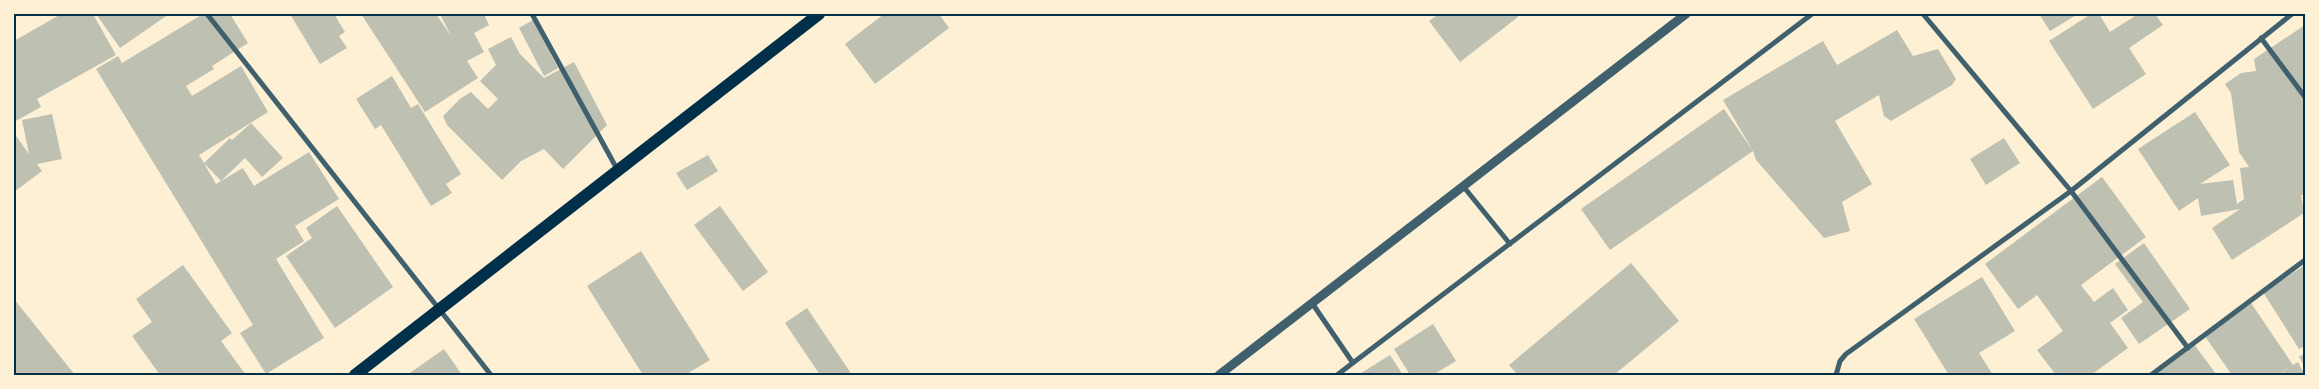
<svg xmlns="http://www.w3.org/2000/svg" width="2319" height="389" viewBox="0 0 2319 389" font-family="'IBM Plex Sans',sans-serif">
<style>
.building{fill:#bec0b2}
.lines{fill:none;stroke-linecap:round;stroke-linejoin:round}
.minor{stroke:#3f606c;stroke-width:5}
.tertiary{stroke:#3f606c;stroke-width:9}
.primary{stroke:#003049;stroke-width:12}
.neatline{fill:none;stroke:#003049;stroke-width:2}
</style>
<rect width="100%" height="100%" fill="#fdf0d5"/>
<!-- building -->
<path class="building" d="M61,14h32l23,41 -79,44 4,8 -27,15v-81z
M96,14h73l-49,34z
M203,14h27l18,29 -36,23 2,3 -28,17 6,10 49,-30 27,46 -69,43 5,8 26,-25 2,2 19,-17 32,35 -21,19 -17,-19 -24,23 -17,-18 12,21 27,-16 11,18 55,-34 30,47 -44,27 9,15 -28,18 48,79 -58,36 -26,-41 13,-8 -157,-256 22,-13 4,7z
M290,14h44l11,18 -6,4 8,12 -27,16z
M361,14h75l15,22 -11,-22h44l5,11 -15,8 10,19 -17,9 11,17 -53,34z
M884,14h55l10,14 -74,56 -30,-40z
M1439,14h77l2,3 -58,45 -31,-41z
M2039,14h39l-28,17z
M2091,14h8l11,18 28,-18h17l8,11 -34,23 17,26 -53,35 -44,-68z
M533,20l25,48 -14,8 -25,-48z
M2305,25v170h-4l3,18 -72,47 -20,-32 28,-19 -39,7 -3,-18 -19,13 -41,-62 57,-37 35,53 -30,19 33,-4 4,24 7,-5 -4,-31 9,-1 -10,-15 -8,-59 -6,-9 16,-11 15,-2 -2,-12z
M1897,30l16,26 25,-7 18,30 -4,6 -61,36 -7,-5 -5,-21 -44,26 37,63 -30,18 8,29 -26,7 -68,-78 -3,-9 -30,-51 100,-59 14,24z
M511,37l9,17 24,24 30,-16 33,63 -44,44 -19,-20 -23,12 -19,19 -55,-55 -4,-9 18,-18 10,-6 17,17 10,-10 -18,-18 16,-16 -8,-16z
M392,76l19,32 7,-4 43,70 -15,10 6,9 -21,13 -50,-81 -6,4 -19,-30z
M1724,109l29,42 -143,99 -29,-41z
M52,114l10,45 -25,5 5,7 -28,21v-59l15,21 -7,-34z
M2004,138l16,25 -34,22 -16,-26z
M708,155l10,16 -31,19 -11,-17z
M2102,177l44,60 -65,48 13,17 19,-14 15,22 -18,13 18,25 -37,27h-35l-19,-25 26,-19 -26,-36 -19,14 -33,-45z
M337,206l56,81 -58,41 -49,-72 26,-18 -6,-10z
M720,206l48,66 -25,19 -49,-66z
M2144,243l46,66 -51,35 -18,-26 22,-16 -28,-38z
M641,251l69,109 -25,15h-42l-56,-89z
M1631,263l48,58 -65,54h-96l-9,-10z
M183,265l49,68 -11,8 25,34h-86l-28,-39 20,-14 -16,-23z
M2305,265v81l-6,3 -36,-57z
M1982,277l33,54 -36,22 14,22h-44l-35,-56z
M14,299l61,76h-61z
M2251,303l42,62 5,-3 7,13h-26l11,-8 -12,8h-46l-28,-40z
M807,308l45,67h-32l-35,-52z
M1433,324l23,37 -23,14h-23l-16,-26z
M2193,343l24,32h-66z
M444,349l18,26h-55z
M2305,353v14l-6,-10z
M1390,355l13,20h-45z"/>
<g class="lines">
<!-- minor -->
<path class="minor" d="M207,14l284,361
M532,14l85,155
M1923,14l148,177 117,157
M2261,38l44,59
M1463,186l47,58
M1312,303l41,60
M1337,375l475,-361
M1836,375l4,-14 6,-7 225,-163 221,-177
M2151,375l154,-115"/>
<!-- tertiary -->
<path class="tertiary" d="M1219,375l467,-361"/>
<!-- primary -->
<path class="primary" d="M355,375l464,-361"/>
</g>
<!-- border -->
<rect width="2319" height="389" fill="none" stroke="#fdf0d5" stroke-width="30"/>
<rect x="15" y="15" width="2289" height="359" class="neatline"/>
</svg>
